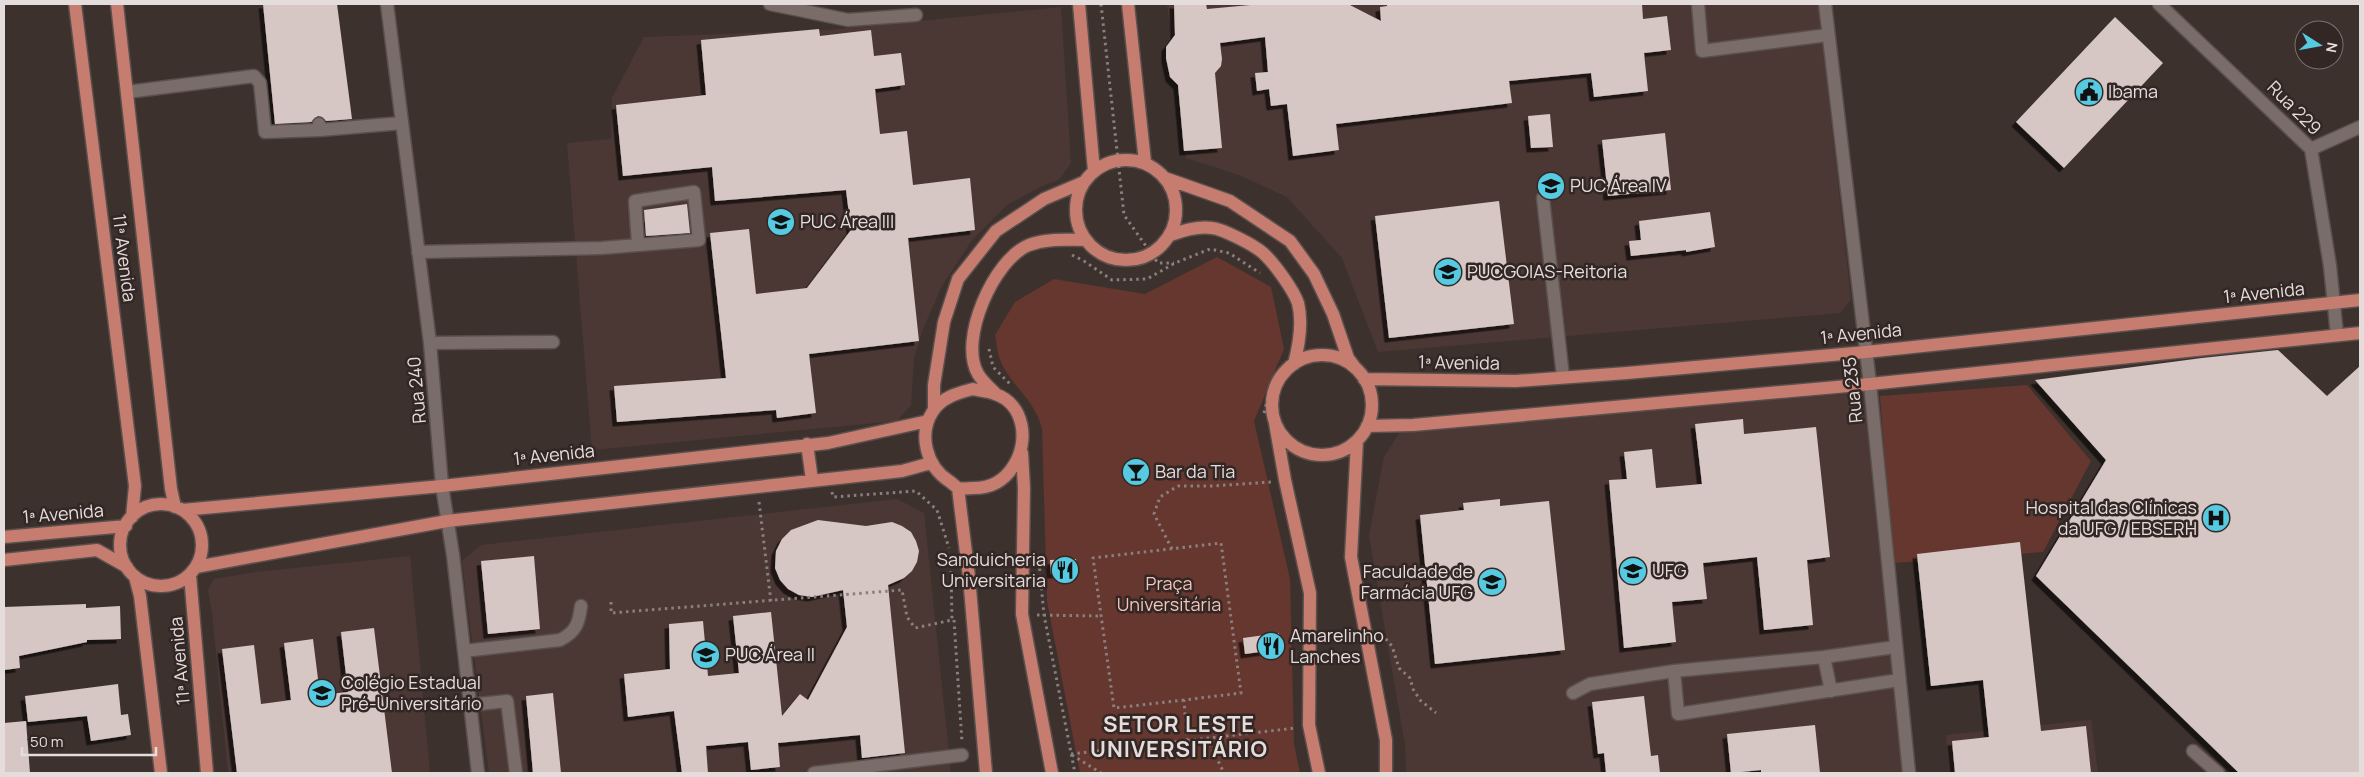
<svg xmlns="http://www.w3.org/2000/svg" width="2364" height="777" viewBox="0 0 2364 777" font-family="Manrope,sans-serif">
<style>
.built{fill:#4b3834}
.green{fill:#65372e}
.building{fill:#d6c7c4;filter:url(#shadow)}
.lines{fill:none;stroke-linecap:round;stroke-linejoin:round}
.minor-casing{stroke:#59504d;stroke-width:15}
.major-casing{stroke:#59504d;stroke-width:15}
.path{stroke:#897f7d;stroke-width:3;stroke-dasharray:2.5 4;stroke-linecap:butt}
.minor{stroke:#7a6c69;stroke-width:12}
.major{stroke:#c67c6e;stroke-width:12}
.labels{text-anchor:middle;stroke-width:5;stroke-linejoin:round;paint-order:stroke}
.poi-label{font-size:18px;fill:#e5dddc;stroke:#322724;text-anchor:start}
.street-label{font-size:18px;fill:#e5dddc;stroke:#322724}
.park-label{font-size:18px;fill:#f3c4ba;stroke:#322724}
.district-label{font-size:22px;font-weight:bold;letter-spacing:1px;fill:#e5dddc;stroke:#322724}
</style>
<defs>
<filter id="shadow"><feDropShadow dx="-4.5" dy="4.5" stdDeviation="0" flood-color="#0009"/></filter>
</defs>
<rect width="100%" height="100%" fill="#3d312e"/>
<!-- built -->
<path class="built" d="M1167,4h651l33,295 -11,14 -462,39 -36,-94 -55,-61 -48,-22 -53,-17z
M1061,7l10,156 -12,17 -17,6 -35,19 -35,35 -30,46 -19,43 -9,29 -3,47 -14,16 -305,29 -25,-307 44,-4 1,-41 32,-61 185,-7z
M1863,393l40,380h-497l-1,-28 -36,-209 15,-79 15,-24 282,-26z
M897,499l27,14 27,260h-462l-27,-212 19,-16z
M410,556l20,217h-202l-16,-160 -4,-23 6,-11 42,-7z
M2091,720l7,53h-149l-3,-38z"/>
<!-- green -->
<path class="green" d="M1217,257l54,30 13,62 -30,72 36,158 4,165 6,29h-220l-33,-172 -5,-172c-6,-28 -30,-42 -41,-67 -4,-8 -4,-19 -6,-27l20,-33 39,-23 91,15z
M2027,385l64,76 -48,91 -150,11 -13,-167z"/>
<!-- building -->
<path class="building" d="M263,4h74l15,115 -26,2 -4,-4 -4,-1 -7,6 -36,2z
M1174,4h32l1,5 54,-5h87l33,17 -1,-14 7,-1v-2h255l1,15 24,-3 4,34 -27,3 4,38 -54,6 -3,-24 -82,8 3,22 -176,21 3,26 -46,6 -6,-52 -16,2 -2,-17 -12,2 -2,-18 13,-1 -3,-35 -45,6 2,16 -1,7 -6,7 7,75 -38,3 -6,-66 -8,-8 -4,-19v-11l9,-12z
M2115,17l48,46 -99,105 -48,-46z
M819,29l1,7 51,-6 3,26 27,-3 4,32 -30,4 5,45 27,-3 6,54 57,-7 5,52 -67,8 11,103 -110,13 7,59 -39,5 -1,-8 -159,12 -3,-36 112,-8 -16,-145 39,-4 7,65 51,-6 44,-58 -5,-40 -131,11 -3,-34 -89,9 -7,-71 90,-10 -5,-55z
M1550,114l3,33 -22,1 -3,-32z
M1665,133l6,57 -63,6 -6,-56z
M1499,201l15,123 -125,14 -14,-122z
M687,204l3,29 -44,3 -2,-26z
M1710,212l5,35 -29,5v-2l-55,6 -2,-15 12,-1 -2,-19z
M2278,350l49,46 33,-30v407h-121l-203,-197 70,-116 -71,-80 167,-22z
M1743,419l1,15 72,-7 14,130 -23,3 6,65 -49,5 -7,-73 -54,6 4,36 -35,3 4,40 -52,6 -15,-168 18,-1 -3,-27 28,-3 4,39 46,-4 -7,-60z
M1500,499v7l49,-5 16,149 -130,14 -15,-149 44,-5 -1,-7z
M818,520l48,6 26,-4 10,4 9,6 5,9 3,10 -2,11 -5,9 -8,7 -16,7 17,168 -43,5 -2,-23 -82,8 2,24 -29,3 -3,-28 -42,4 2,27h-26l-8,-62 -46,6 -4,-43 46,-5 -1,-45 34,-3 5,55 31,-3 -6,-57 38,-4 11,104 18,-22 8,6 39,-73 -4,-37 -31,7 -13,-2 -11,-6 -8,-9 -5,-12 1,-17 6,-12 9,-9z
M2020,542l21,189 45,-5 5,47h-136l-3,-32 37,-4 -6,-57 -52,6 -14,-132z
M534,556l6,73 -52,5 -7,-73z
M1076,559l1,14 -26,1 -1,-14z
M86,604v4l34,-2 1,33 -34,1v2l-68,14 1,12 -16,2v-63z
M374,628l18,145h-155l-15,-124 32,-4 7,59 30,-4 -7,-57 29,-4 7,56 28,-3 -7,-60z
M1279,633l2,16 -36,5 -2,-16z
M118,684l3,31 7,-1 3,21 -40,6 -4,-25 -59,6 -3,-26z
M553,693l8,80h-28l-7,-77z
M1644,696l7,60 7,-1 2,18h-54l-2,-20 -6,1 -6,-52z
M26,721l4,52h-26v-50z
M1815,725l5,48h-59v-3l-30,3 -4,-39z"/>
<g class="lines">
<defs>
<path id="minor" d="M387,4l43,339 12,143 11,69 25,218
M770,4l78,16 68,-5
M1698,4l4,47 126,-16
M1825,4l45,380 39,389
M2159,4l152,145 19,117 7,69
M127,92l127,-16 6,7 5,49 55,-2
M319,124l1,6 82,-7
M2311,149l49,-22
M1543,198l20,179
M418,252l184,-4 97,-8 -5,-48 -59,9 3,43
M430,343l123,-1
M464,651l96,-11c16,-8 19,-17 21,-34
M1824,657l7,34
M1674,671l4,43 221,-34
M1573,693l17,-9 84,-13 150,-14 71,-10
M470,705l37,-4 9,72
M2193,751l25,22
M814,773l148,-18"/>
<path id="major" d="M75,4l60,482 -3,31
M117,4l54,485 4,18
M1079,4l15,167
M1128,4l17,158
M1076 210a50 50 0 1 1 100 0a50 50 0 1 1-100 0Z
M1165,178l65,23 60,40 24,33 19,40 15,44 6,8
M1171,235c13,-5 27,-9 41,-7 11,1 42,17 51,25 11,10 30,36 35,50 5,20 1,42 -4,61
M1272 405a50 50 0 1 1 100 0a50 50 0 1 1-100 0Z
M1364,379l152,2 111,-8 239,-21 494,-52
M973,389c7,2 15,2 22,5 30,10 34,48 19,71 -9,15 -22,23 -40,23 -5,0 -12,1 -16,0 -2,-1 -6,-5 -9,-7 -23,-15 -31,-47 -16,-70 9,-14 25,-18 40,-22z
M996,394c-6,-6 -14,-13 -18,-20 -20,-34 16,-115 51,-129 19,-7 37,-5 57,-5
M934,410v-25l10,-63 14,-43 38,-48 48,-32 40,-17
M1275,423l10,57 25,113 -1,132 10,48
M1367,426l46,-1 457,-41 490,-51
M1357,441l-6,116 35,183v33
M807,444l5,36
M1022,453l2,35 -2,126 30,159
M958,488l11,89 17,196
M120 545a41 41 0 1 1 82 0a41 41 0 1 1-82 0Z
M182,510l260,-24 386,-43 100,-22
M4,537l122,-11
M4,560l93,-10 30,17
M196,567l251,-46 455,-50 29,-8
M190,575l17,198
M135,577l5,19 21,177"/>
</defs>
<!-- minor casing -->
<use href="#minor" class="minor-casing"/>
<!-- major casing -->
<use href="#major" class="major-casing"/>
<!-- path -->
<path class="path" d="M1101,4l23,211 34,48h16
M1072,255l12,6 28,19 35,-1 28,-16 35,-14 19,4 31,20
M989,349l4,18 18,18
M1264,413l5,-19 12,-24
M832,492l1,5 83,-6 21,19 12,38
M759,502l12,100
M1172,549l-18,-35 6,-17 18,-11h34l59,-4
M1039,562l5,53 31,158
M611,602v11l291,-23 5,27 8,11 37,-8 -1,-49
M1037,615l64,1
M954,620l8,122
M1380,637h4l8,9 7,22 11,10 3,11 7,11 16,13
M1184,700l-70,8 -21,-150 128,-15 20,150 -57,7 3,40
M1207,738l17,35
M1071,754l225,-26
M1072,755l29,18"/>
<!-- minor -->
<use href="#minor" class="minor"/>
<!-- major -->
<use href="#major" class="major"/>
</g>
<!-- icons -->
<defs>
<symbol id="civic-disc" viewBox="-11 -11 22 22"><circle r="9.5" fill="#55cae0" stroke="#322724"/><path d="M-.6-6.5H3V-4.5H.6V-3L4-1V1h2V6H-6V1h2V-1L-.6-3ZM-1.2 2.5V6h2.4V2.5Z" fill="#111"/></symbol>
<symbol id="university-disc" viewBox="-11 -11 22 22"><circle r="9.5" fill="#55cae0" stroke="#322724"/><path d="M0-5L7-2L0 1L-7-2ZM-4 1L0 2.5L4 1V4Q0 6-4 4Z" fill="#111"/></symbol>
<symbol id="bar-disc" viewBox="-11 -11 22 22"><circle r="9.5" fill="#55cae0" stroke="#322724"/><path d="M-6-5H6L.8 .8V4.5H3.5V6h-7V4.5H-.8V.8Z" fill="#111"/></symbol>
<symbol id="hospital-disc" viewBox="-11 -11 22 22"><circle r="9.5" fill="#55cae0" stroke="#322724"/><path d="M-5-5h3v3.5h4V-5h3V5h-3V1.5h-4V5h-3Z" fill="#111"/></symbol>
<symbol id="restaurant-disc" viewBox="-11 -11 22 22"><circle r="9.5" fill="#55cae0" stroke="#322724"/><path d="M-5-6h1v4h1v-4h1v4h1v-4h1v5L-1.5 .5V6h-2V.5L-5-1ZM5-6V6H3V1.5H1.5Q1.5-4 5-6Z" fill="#111"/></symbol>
<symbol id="school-disc" viewBox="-11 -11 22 22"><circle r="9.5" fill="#55cae0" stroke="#322724"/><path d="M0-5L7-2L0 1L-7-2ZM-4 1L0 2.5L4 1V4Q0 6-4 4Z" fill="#111"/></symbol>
</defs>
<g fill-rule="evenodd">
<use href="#civic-disc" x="2073" y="76" width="32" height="32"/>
<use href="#university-disc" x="1535" y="170" width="32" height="32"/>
<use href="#university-disc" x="765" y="206" width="32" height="32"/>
<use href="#university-disc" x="1432" y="256" width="32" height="32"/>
<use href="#bar-disc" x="1120" y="456" width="32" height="32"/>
<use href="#hospital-disc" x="2200" y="502" width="32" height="32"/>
<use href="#restaurant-disc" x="1049" y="554" width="32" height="32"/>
<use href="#university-disc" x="1617" y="555" width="32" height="32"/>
<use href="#university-disc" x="1476" y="566" width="32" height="32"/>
<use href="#restaurant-disc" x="1255" y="630" width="32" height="32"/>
<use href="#university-disc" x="690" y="639" width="32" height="32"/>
<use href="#school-disc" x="306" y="677" width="32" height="32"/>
</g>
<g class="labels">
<!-- poi labels -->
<g class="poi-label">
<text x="2108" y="98">Ibama</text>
<text x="1570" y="192">PUC Área IV</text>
<text x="800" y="228">PUC Área III</text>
<text x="1467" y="278">PUCGOIAS-Reitoria</text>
<text x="1155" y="478">Bar da Tia</text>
<text x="2197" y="514" text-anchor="end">Hospital das Clínicas<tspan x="2197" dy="21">da UFG / EBSERH</tspan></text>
<text x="1046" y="566" text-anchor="end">Sanduicheria<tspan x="1046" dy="21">Universitaria</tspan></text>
<text x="1652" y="577">UFG</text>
<text x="1473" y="578" text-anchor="end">Faculdade de<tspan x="1473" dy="21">Farmácia UFG</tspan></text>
<text x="1290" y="642">Amarelinho<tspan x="1290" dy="21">Lanches</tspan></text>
<text x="725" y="661">PUC Área II</text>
<text x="341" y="689">Colégio Estadual<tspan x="341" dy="21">Pré-Universitário</tspan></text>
</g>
<!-- street labels -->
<g class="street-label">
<text transform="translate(2294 108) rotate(45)" y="6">Rua 229</text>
<text transform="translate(124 258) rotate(83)" y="6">11ª Avenida</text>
<text transform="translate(2264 293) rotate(-6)" y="6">1ª Avenida</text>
<text transform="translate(1861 334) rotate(-6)" y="6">1ª Avenida</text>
<text transform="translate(1459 363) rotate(1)" y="6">1ª Avenida</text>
<text transform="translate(417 390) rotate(-95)" y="6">Rua 240</text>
<text transform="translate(1853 390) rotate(-96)" y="6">Rua 235</text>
<text transform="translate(554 455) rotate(-6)" y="6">1ª Avenida</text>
<text transform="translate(63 514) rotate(-5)" y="6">1ª Avenida</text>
<text transform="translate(180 661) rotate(-95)" y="6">11ª Avenida</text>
</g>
<!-- park labels -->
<g class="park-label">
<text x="1169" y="590">Praça<tspan x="1169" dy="21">Universitária</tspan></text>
</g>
<!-- district labels -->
<g class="district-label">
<text x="1179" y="732">SETOR LESTE<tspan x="1179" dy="25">UNIVERSITÁRIO</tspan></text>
</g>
</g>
<!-- border -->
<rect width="2364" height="777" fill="none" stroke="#e5dddc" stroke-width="10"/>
<!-- north arrow -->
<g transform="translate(2319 45) rotate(101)"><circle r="24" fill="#322724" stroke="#7a706e"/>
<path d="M0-4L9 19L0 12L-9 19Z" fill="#55cae0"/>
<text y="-8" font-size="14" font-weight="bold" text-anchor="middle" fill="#e5dddc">N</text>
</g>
<!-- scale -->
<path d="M22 747v8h134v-8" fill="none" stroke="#e5dddc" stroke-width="2.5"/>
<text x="30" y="747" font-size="15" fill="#e5dddc" stroke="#322724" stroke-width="4" paint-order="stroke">50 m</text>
</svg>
